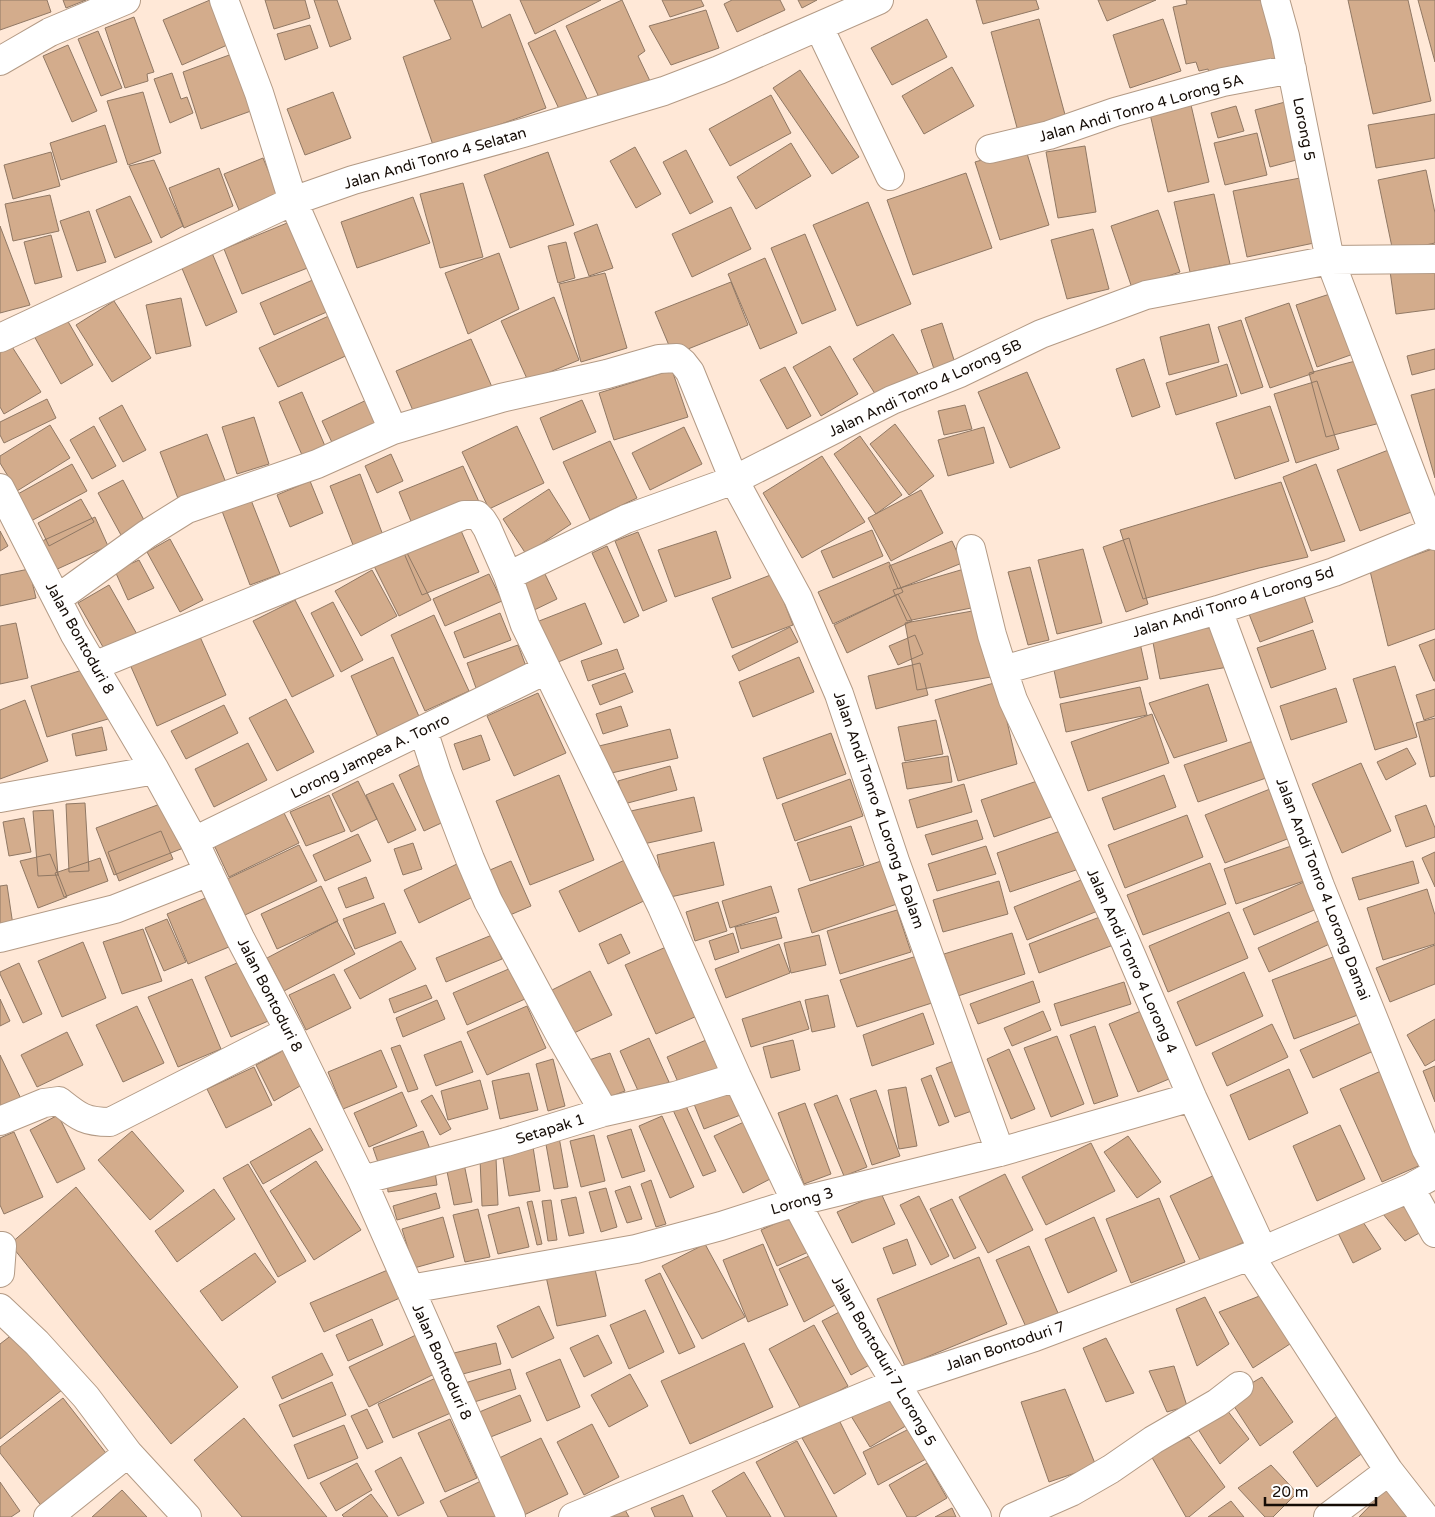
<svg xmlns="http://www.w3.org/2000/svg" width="1435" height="1517" viewBox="0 0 1435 1517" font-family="'Varela Round',sans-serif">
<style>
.building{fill:#d3ac8c;stroke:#907864}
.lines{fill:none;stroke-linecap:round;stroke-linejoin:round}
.street-casing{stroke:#b39a85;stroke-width:30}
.street{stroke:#fff;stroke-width:28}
.labels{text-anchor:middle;stroke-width:5;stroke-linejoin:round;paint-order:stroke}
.street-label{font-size:15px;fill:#150c06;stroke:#fff}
</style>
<rect width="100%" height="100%" fill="#ffe8d7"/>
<!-- building -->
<path class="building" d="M0,0h47l4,12 -51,18z
M63,0h23l-20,8z
M210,0h6l18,42 -52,23 -19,-45z
M265,0h40l5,18 -36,11z
M314,0h23l14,39 -21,8z
M434,0h38l10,28 28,-14 36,94 -112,40 -31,-91 48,-18z
M520,0h81l-66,34z
M622,0l23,51 -7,5 12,25 -47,25 -37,-80z
M662,0h39l3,6 -34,11z
M732,0h48l5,10 -48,22 -13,-28z
M798,0h19l-15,8z
M976,0h60l3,9 -56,15z
M1098,0h58l-49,21z
M1186,0h83l15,60 -74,17 -2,-8 -9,2 -3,-9 -10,2 -13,-57 14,-3z
M1348,0h60l23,101 -58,13z
M1418,0h17v62z
M706,10l13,38 -48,17 -22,-39z
M134,17l20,55 -7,2 1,7 -23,7 -20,-60z
M927,19l20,38 -55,28 -21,-37z
M1039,19l28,103 -48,13 -28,-103z
M1163,19l18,52 -51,17 -17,-53z
M310,25l8,23 -33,12 -8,-26z
M555,30l32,69 -27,12 -32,-68z
M98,31l24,57 -21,8 -23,-57z
M68,45l29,66 -25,11 -29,-66z
M232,54l19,57 -50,18 -18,-57z
M952,67l22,39 -50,28 -22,-38z
M800,70l59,87 -27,17 -59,-86z
M172,73l9,26 6,-2 6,16 -23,10 -16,-44z
M143,92l18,61 -33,12 -21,-64z
M333,92l18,46 -46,17 -18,-46z
M771,95l20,38 -61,33 -21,-37z
M1289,101l15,57 -34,9 -15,-57z
M1191,105l18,77 -41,10 -18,-78z
M1236,106l8,25 -26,7 -7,-25z
M1435,114v44l-59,10 -8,-43z
M105,125l12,37 -56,18 -11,-37z
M1257,133l10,42 -42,10 -11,-42z
M791,143l20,33 -55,33 -19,-32z
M1085,146l11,66 -38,6 -12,-66z
M635,147l26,47 -25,14 -26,-47z
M1025,147l24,78 -49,15 -25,-78z
M686,150l27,52 -23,12 -27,-52z
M51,152l9,34 -47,13 -9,-34z
M548,152l26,73 -64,23 -26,-73z
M263,158l15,36 -39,16 -15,-36z
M154,160l29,66 -22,12 -32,-72z
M219,168l14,38 -49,22 -15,-40z
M1426,170l9,43v30l-42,9 -15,-72z
M966,173l26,75 -79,27 -26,-75z
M1300,178l14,65 -67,14 -14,-66z
M463,183l20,74 -43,11 -20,-74z
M1214,194l16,70 -40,8 -16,-70z
M50,195l9,36 -46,10 -8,-37z
M130,196l22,46 -37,16 -19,-48z
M413,197l17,46 -73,25 -16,-46z
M868,202l43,102 -54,22 -44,-101z
M731,207l20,42 -59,28 -20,-43z
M1158,210l22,62 -48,16 -21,-62z
M89,211l17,51 -29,9 -17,-50z
M292,221l18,46 -68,27 -18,-45z
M597,224l16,44 -24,8 -15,-43z
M0,226l30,79 -30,8z
M1093,229l16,60 -42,10 -16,-59z
M805,234l31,76 -34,14 -31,-76z
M51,235l11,42 -27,7 -11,-42z
M566,242l9,36 -17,5 -10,-37z
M212,253l25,59 -31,14 -25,-60z
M499,253l20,56 -51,25 -23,-61z
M765,258l32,75 -37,16 -32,-75z
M1435,264v45l-39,5 -6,-43z
M605,273l22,75 -46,14 -22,-78z
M315,279l14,32 -55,24 -14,-32z
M731,282l17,43 -75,30 -18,-43z
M1336,292l20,61 -39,14 -21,-62z
M554,297l25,63 -51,21 -27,-60z
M181,298l10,48 -35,8 -10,-49z
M114,301l37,57 -39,24 -36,-57z
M1289,303l25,70 -44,15 -25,-70z
M333,314l19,39 -74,34 -19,-39z
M66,318l27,47 -32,19 -27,-48z
M1241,320l22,67 -22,7 -23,-67z
M942,323l15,46 -21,6 -15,-45z
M1209,324l10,38 -50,13 -9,-38z
M893,334l26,41 -40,25 -26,-41z
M471,339l21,48 -75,33 -21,-49z
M9,342l32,50 -37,22 -4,-7v-59z
M830,346l28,48 -37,22 -28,-49z
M1435,349v20l-23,6 -5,-19z
M1367,358l17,64 -58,15 -17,-64z
M1144,359l16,48 -28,10 -16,-48z
M1227,364l10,32 -61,19 -10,-32z
M785,367l26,49 -24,13 -27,-49z
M672,370l16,47 -74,23 -15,-47z
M1027,372l33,76 -50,20 -32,-76z
M1317,381l22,68 -43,14 -22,-69z
M1435,389v89l-24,-83z
M302,392l23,54 -23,9 -23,-53z
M373,397l13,29 -51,23 -13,-28z
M47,399l9,19 -52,25 -4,-8v-13z
M582,400l14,32 -43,18 -13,-32z
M122,405l24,45 -23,12 -24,-44z
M965,405l7,24 -28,6 -6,-24z
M1270,406l19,55 -54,18 -19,-56z
M254,417l15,47 -32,10 -15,-47z
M895,424l39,52 -25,19 -39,-51z
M50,425l20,33 -53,33 -17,-28v-7z
M94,426l22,40 -24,13 -22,-39z
M517,426l27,57 -55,26 -27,-57z
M684,427l18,37 -52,26 -18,-37z
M984,427l10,36 -46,13 -10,-36z
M207,434l19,49 -47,18 -19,-49z
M860,436l42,59 -26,19 -42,-60z
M610,441l27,57 -47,22 -27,-58z
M1391,449l23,62 -54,20 -23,-61z
M391,454l12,27 -26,12 -12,-27z
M822,456l43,66 -63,36 -39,-65z
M72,464l15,27 -56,30 -15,-26z
M1316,464l29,77 -34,10 -28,-74z
M463,466l17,38 -65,27 -16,-39z
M360,474l24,64 -29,12 -25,-64z
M123,480l22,42 -24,13 -23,-42z
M310,481l13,32 -33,14 -13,-32z
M1281,482l27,75 -49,11 -116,31 -23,-69z
M549,489l22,35 -45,30 -23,-35z
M921,490l22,43 -52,28 -23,-43z
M81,499l13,23 -45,24 -11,-23z
M251,500l29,74 -30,11 -28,-74z
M95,517l13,29 -55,25 -13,-29z
M459,526l20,46 -57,23 -19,-44z
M872,530l11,26 -50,22 -12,-27z
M0,531l8,15 -8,5z
M716,531l15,47 -56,19 -17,-47z
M638,532l29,69 -24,10 -28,-70z
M1129,538l19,66 -22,8 -23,-65z
M170,539l33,61 -23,12 -33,-60z
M952,541l10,22 -64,26 -9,-23z
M607,546l32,70 -15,7 -32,-70z
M1435,548v81l-47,17 -18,-75z
M405,549l26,51 -32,16 -25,-50z
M1083,549l19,74 -45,11 -19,-74z
M139,560l15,28 -26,12 -13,-29z
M889,562l14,30 -70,32 -15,-32z
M1030,567l19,73 -21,5 -20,-73z
M29,569l7,29 -36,8v-31z
M964,569l12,38 -69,14 -14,-31z
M372,570l25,46 -36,20 -26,-45z
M544,572l13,27 -27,13 -13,-28z
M489,574l13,27 -57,25 -12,-27z
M773,574l20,51 -61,23 -20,-50z
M109,585l29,51 -31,18 -29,-51z
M1303,593l10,29 -53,20 -11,-28z
M898,594l14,27 -65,32 -13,-28z
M295,600l39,76 -42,21 -39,-76z
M333,602l30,58 -22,12 -30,-59z
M585,603l17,41 -51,21 -17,-42z
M978,610l13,67 -74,13 -12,-67z
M500,613l11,27 -47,18 -10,-26z
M434,615l35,76 -44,20 -34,-76z
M1219,619l9,48 -68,12 -9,-47z
M16,623l12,55 -28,6v-58z
M790,627l8,15 -59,29 -7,-15z
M197,630l29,65 -69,31 -29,-66z
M1313,630l13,39 -55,19 -14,-40z
M915,635l8,19 -25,11 -9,-19z
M1435,639v42h-1l-15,-36z
M1140,643l8,36 -88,19 -8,-37z
M518,645l9,24 -51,19 -9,-25z
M617,649l7,20 -36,12 -7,-20z
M393,657l28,64 -42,18 -28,-63z
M799,657l15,35 -61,25 -14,-35z
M920,663l8,32 -52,14 -8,-33z
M1395,666l22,71 -42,13 -22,-71z
M92,667l16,52 -61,18 -16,-51z
M625,673l8,19 -33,13 -8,-20z
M994,683l11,30 12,51 -59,17 -23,-81z
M1208,684l19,57 -53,17 -25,-55z
M1140,687l7,28 -81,17 -6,-28z
M1336,688l11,34 -56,18 -11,-34z
M1435,689v27l-11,4 -8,-25z
M538,693l28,60 -52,23 -27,-60z
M286,699l28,53 -37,19 -28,-53z
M25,700l23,61 -48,18v-69z
M224,705l14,28 -52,26 -15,-28z
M621,706l7,20 -25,8 -7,-20z
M1152,714l17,49 -81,28 -17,-49z
M1435,718v58l-5,1 -14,-54z
M936,720l7,34 -38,7 -7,-34z
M102,727l5,23 -31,6 -4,-22z
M670,729l8,29 -71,16 -8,-28z
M831,733l15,41 -69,25 -14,-41z
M481,735l9,25 -27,10 -9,-26z
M1253,741l13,37 -68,24 -14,-37z
M248,743l19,37 -53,27 -19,-38z
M1407,748l9,16 -30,16 -9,-18z
M948,756l4,26 -45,7 -5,-26z
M424,763l26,56 -26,12 -25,-56z
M1361,763l30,68 -49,22 -30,-69z
M670,766l7,24 -53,14 -6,-23z
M559,775l35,85 -64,25 -34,-84z
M1164,775l12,32 -62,23 -12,-32z
M1049,777l13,36 -68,24 -13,-37z
M850,779l13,37 -68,25 -13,-37z
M358,781l19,38 -26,13 -19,-38z
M393,783l23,47 -28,13 -22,-48z
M964,784l8,28 -55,16 -8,-28z
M1275,787l20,49 -70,27 -20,-48z
M329,795l16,36 -39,15 -16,-34z
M694,797l8,34 -63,14 -8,-34z
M168,801l18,46 -72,28 -18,-47z
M85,803l4,68 -20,1 -3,-68z
M1426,805l9,23v9l-29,10 -11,-31z
M53,810l5,65 -20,1 -5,-65z
M284,813l15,30 -70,34 -15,-32z
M1187,815l16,42 -78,31 -17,-43z
M24,818l7,34 -22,4 -6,-34z
M977,820l6,19 -51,16 -7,-20z
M851,826l13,39 -54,16 -13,-38z
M1069,828l13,40 -72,24 -13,-39z
M161,831l12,28 -54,22 -11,-29z
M358,834l13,27 -46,20 -12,-26z
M714,842l10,43 -58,13 -9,-43z
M413,843l9,26 -19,6 -9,-26z
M1300,843l13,35 -77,26 -12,-35z
M299,845l18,36 -72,34 -18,-36z
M986,846l10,28 -59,17 -9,-27z
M1435,852v35l-13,-29z
M50,854l17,43 -29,11 -18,-47z
M631,857l19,41 -71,34 -20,-41z
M100,858l8,23 -44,16 -9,-24z
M511,861l20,45 -21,9 -20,-45z
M881,861l16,43 -85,29 -14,-44z
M1413,861l6,22 -60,17 -7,-22z
M461,862l16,33 -58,28 -15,-33z
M1210,863l16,41 -83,31 -16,-40z
M366,877l8,21 -28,10 -8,-20z
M1086,878l14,32 -73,30 -13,-33z
M1313,878l11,28 -70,29 -11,-26z
M999,881l9,33 -65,18 -10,-32z
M7,885l7,47 -14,2v-48z
M321,886l17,35 -61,28 -16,-35z
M771,886l8,26 -49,16 -8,-27z
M1427,889l8,26v29l-52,16 -16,-52z
M215,894l21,50 -48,20 -21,-50z
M718,902l9,29 -32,10 -9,-29z
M384,903l12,30 -41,16 -12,-30z
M897,910l14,42 -71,22 -13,-43z
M1229,912l19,46 -80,34 -19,-46z
M1105,915l11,29 -77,29 -10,-29z
M776,917l6,21 -41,11 -6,-22z
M1325,918l11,23 -67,31 -11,-24z
M167,919l19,43 -22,9 -19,-43z
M337,921l18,33 -71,37 -17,-33z
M143,929l19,52 -40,13 -19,-52z
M733,933l6,19 -24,8 -6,-19z
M1012,933l13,41 -67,22 -14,-42z
M621,934l9,19 -22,11 -9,-20z
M492,935l10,24 -56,23 -10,-24z
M819,935l7,30 -35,8 -7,-30z
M401,941l15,28 -56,30 -16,-29z
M83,942l23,56 -44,19 -24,-56z
M779,944l11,29 -64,25 -11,-29z
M1435,945v39l-45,18 -14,-34z
M666,947l31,69 -41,18 -31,-69z
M1341,954l22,59 -69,26 -22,-59z
M920,955l15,47 -78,25 -17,-47z
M246,959l27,60 -42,18 -26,-60z
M19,963l23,51 -19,9 -23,-49v-2z
M511,968l14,31 -58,26 -14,-32z
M590,971l22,44 -38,18 -22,-43z
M1244,972l19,44 -67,30 -19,-44z
M334,974l17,34 -45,22 -17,-35z
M192,979l29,70 -43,18 -30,-70z
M1033,981l7,21 -62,22 -8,-20z
M1124,982l7,22 -70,22 -7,-22z
M426,985l6,13 -38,15 -5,-14z
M828,995l7,32 -23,5 -7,-32z
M0,999l10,22 -10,5z
M437,1000l8,19 -42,18 -7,-19z
M800,1001l9,28 -58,18 -9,-28z
M137,1006l27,57 -41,19 -27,-57z
M527,1006l19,42 -59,27 -20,-43z
M1043,1011l8,19 -39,16 -8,-18z
M1141,1011l28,68 -31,13 -29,-68z
M923,1013l11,31 -62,22 -9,-31z
M1435,1019v41l-10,6 -18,-31z
M1365,1021l13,28 -65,29 -13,-28z
M1272,1024l16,33 -61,29 -15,-33z
M1095,1026l23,70 -24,8 -24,-69z
M67,1032l16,33 -46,22 -16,-32z
M1057,1036l27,68 -33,13 -27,-69z
M649,1038l20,44 -29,13 -20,-44z
M706,1040l14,32 -39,17 -14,-32z
M793,1040l7,30 -29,8 -8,-31z
M461,1041l12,31 -37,14 -12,-31z
M400,1045l18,44 -10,3 -17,-44z
M288,1048l19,34 -33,19 -18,-36z
M1009,1049l26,60 -24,10 -24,-60z
M381,1050l16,37 -54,22 -15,-37z
M610,1053l15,38 -21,8 -15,-39z
M0,1055l23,48 -23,11z
M553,1059l12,47 -17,5 -12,-47z
M959,1059l21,49 -25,9 -19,-49z
M1435,1066v36l-12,-31z
M254,1067l18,38 -46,23 -19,-39z
M1289,1069l19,44 -59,27 -19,-45z
M1381,1071l42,93 -41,18 -42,-93z
M529,1073l9,37 -38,9 -8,-38z
M931,1075l18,47 -10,4 -18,-47z
M480,1080l8,29 -40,11 -7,-29z
M906,1087l11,59 -18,3 -11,-59z
M733,1088l10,26 -39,15 -10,-25z
M876,1090l24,66 -28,9 -22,-66z
M402,1092l15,34 -48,21 -15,-34z
M432,1095l19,34 -11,6 -19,-34z
M837,1095l30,72 -23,9 -30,-72z
M805,1103l26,71 -27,10 -26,-71z
M685,1104l31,67 -13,5 -30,-66z
M58,1115l27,54 -28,14 -27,-53z
M662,1116l32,71 -24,11 -31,-72z
M746,1121l28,56 -31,16 -29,-57z
M1340,1125l25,54 -48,22 -24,-55z
M310,1128l13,22 -60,34 -13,-22z
M631,1129l14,42 -23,7 -15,-42z
M132,1131l52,60 -34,29 -52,-60z
M423,1131l9,23 -51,17 -8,-23z
M14,1132l29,65 -39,17 -4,-9v-67z
M594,1135l11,46 -24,6 -11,-46z
M1128,1136l33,46 -24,16 -33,-46z
M559,1137l9,50 -14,2 -9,-50z
M1091,1143l24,48 -69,34 -24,-48z
M533,1147l7,44 -31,5 -7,-44z
M496,1158l2,47 -16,1 -2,-47z
M463,1159l9,43 -18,3 -9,-43z
M316,1161l45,69 -47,30 -44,-69z
M248,1164l58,97 -28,16 -55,-99z
M435,1172l2,13 -49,7 -1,-12z
M1221,1172l32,66 -52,24 -31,-66z
M1005,1174l28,56 -45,23 -29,-56z
M651,1180l15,44 -10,3 -15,-43z
M630,1186l12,33 -15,4 -12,-32z
M76,1187l162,200 -67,57 -161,-200z
M606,1188l11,39 -16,5 -12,-40z
M214,1189l21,30 -58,43 -22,-31z
M436,1193l4,15 -43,12 -4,-14z
M881,1193l14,31 -43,19 -15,-31z
M919,1196l30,60 -18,9 -31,-60z
M576,1197l8,36 -15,3 -8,-36z
M1159,1198l26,64 -54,21 -25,-64z
M952,1199l24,49 -22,11 -24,-50z
M551,1200l6,40 -9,1 -6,-40z
M1413,1200l17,27 -25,14 -22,-27z
M532,1201l10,43 -5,1 -10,-43z
M519,1207l10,40 -31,7 -10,-39z
M478,1209l12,48 -25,5 -12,-47z
M799,1213l16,36 -38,17 -16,-36z
M443,1217l11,40 -40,11 -12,-39z
M1094,1217l23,54 -49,22 -23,-54z
M1363,1222l18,27 -28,14 -15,-30z
M907,1239l9,26 -23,9 -10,-26z
M705,1244l40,73 -43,22 -40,-73z
M763,1244l25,61 -40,17 -25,-62z
M1029,1246l29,67 -32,14 -30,-67z
M255,1253l21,29 -54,39 -22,-30z
M816,1253l28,47 -40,22 -25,-53z
M979,1257l28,67 -102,42 -28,-67z
M593,1261l13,55 -49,10 -12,-54z
M390,1269l12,28 -78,35 -14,-29z
M660,1273l35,74 -16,7 -34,-74z
M1262,1295l31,47 -40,26 -34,-56z
M1205,1297l24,47 -32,22 -21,-57z
M539,1306l15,32 -42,20 -15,-32z
M845,1309l30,53 -24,13 -29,-54z
M645,1310l19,42 -35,17 -19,-44z
M372,1319l11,26 -35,16 -12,-26z
M814,1325l34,61 -46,25 -33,-62z
M17,1331l45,59 -62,49v-95z
M418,1334l20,38 -69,35 -20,-40z
M598,1335l14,28 -28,14 -14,-29z
M1106,1338l28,55 -28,9 -23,-54z
M496,1343l5,21 -42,11 -5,-22z
M744,1343l29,64 -83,37 -29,-63z
M322,1353l11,22 -51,24 -10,-22z
M560,1359l20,48 -33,14 -21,-48z
M1174,1366l13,40 -20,6 -18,-41z
M510,1369l6,20 -45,14 -6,-20z
M630,1374l18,32 -39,21 -18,-32z
M438,1377l15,35 -60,26 -15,-34z
M1262,1377l31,45 -33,24 -32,-49z
M332,1382l14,33 -53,22 -14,-32z
M1065,1389l31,77 -47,16 -28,-80z
M890,1393l19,31 -39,23 -19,-31z
M520,1395l11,26 -43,17 -11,-25z
M63,1398l46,59 -66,51 -43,-55v-6z
M367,1409l16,33 -16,7 -16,-33z
M1227,1410l22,29 -29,25 -22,-35z
M1337,1416l27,36 -47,35 -24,-35z
M244,1418l83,99h-85l-48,-57z
M450,1419l27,59 -32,14 -27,-59z
M839,1420l27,54 -32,20 -32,-56z
M592,1424l27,53 -35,18 -27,-53z
M344,1425l14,33 -50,21 -14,-34z
M909,1429l17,30 -48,26 -15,-33z
M1189,1437l36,50 -36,30h-3l-36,-63z
M541,1438l27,56 -46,22 -27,-56z
M797,1441l40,76h-52l-29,-55z
M401,1457l23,46 -26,13 -23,-45z
M357,1463l15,27 -36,21 -16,-28z
M927,1463l20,35 -32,19h-8l-18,-32z
M1271,1465l26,28 -24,24h-8l-27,-29z
M744,1472l27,45h-44l-15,-26z
M483,1480l18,37h-53l-8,-16z
M0,1482l20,29 -9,6h-11z
M1389,1486l23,31h-53z
M122,1490l25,27h-55z
M371,1494l17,23h-44l-2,-2z
M683,1495l10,22h-38l-4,-9z
M1231,1501l13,16h-36z
M624,1508l5,9h-22z
M952,1508l4,9h-21z"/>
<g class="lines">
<defs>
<path id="street" d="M224,0l35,93 34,108 100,229
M1275,0l10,36 45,224 105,276
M819,27l71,149
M0,61l50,-29 76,-32
M990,149l59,-14 66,-23 108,-30 69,-13
M0,338l293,-137 60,-21 170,-47 141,-42 55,-21 160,-70
M0,488l74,145 81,137 39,71 46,97 49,93 73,149 149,337
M971,549l21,86 11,35
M508,576l118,-57 108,-39 158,-80 68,-27 81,-39 105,-39 184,-35 105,-1
M57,599l90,-65 40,-25 130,-45 76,-34 108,-32 106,-24 52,-15 18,-1 6,5 7,9 44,108 64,118 41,96 56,167 105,291
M1218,610l102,276 106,263 9,17
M94,666l370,-151h13l5,5 5,8 21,48 17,49 137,282 75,170 59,125 74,139 107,176
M423,730l14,43 33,86 18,42 72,134 44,77
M0,798l155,-28
M194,841l352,-171
M0,938l115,-29 94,-37
M0,1121l44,-18 15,-2c19,15 25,21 51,21l179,-91
M362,1180l144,-38 98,-30 71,-16 62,-19
M1410,1188l25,45
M1263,1251l-71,-154 -67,-156 -112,-241 -10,-30 215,-60 116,-38 101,-41
M1250,1256l139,215 36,46
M0,1273l2,-27
M410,1289l226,-40 85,-23 75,-24 204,-50 192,-55
M0,1308l37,35 49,54 42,56 59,64
M48,1517l80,-64
M573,1517l323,-134 139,-46 215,-81 160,-68 25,-14
M1014,1517l57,-25 40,-23 42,-29 64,-37 22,-17
M1328,1517l61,-46"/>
</defs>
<!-- street casing -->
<use href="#street" class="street-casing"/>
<!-- street -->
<use href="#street" class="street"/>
</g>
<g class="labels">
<!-- street labels -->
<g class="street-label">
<text transform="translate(1141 108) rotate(-16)" y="5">Jalan Andi Tonro 4 Lorong 5A</text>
<text transform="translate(1304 129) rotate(79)" y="5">Lorong 5</text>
<text transform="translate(435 158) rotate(-16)" y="5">Jalan Andi Tonro 4 Selatan</text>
<text transform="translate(925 388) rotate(-25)" y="5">Jalan Andi Tonro 4 Lorong 5B</text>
<text transform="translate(1233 602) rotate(-17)" y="5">Jalan Andi Tonro 4 Lorong 5d</text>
<text transform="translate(80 638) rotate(61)" y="5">Jalan Bontoduri 8</text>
<text transform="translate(370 756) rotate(-26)" y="5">Lorong Jampea A. Tonro</text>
<text transform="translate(879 810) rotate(71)" y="5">Jalan Andi Tonro 4 Lorong 4 Dalam</text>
<text transform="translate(1323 889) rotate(69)" y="5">Jalan Andi Tonro 4 Lorong Damai</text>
<text transform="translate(1132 961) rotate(66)" y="5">Jalan Andi Tonro 4 Lorong 4</text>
<text transform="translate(270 995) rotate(63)" y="5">Jalan Bontoduri 8</text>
<text transform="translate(550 1129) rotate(-17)" y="5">Setapak 1</text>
<text transform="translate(802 1201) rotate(-16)" y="5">Lorong 3</text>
<text transform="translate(1005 1346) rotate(-19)" y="5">Jalan Bontoduri 7</text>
<text transform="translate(884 1361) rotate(60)" y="5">Jalan Bontoduri 7 Lorong 5</text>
<text transform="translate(442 1362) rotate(66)" y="5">Jalan Bontoduri 8</text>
</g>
</g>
<!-- scale -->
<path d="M1265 1497v8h111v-8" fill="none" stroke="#150c06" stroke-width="2.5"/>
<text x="1272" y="1497" font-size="15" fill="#150c06" stroke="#ffffff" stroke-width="4" paint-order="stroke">20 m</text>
</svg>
